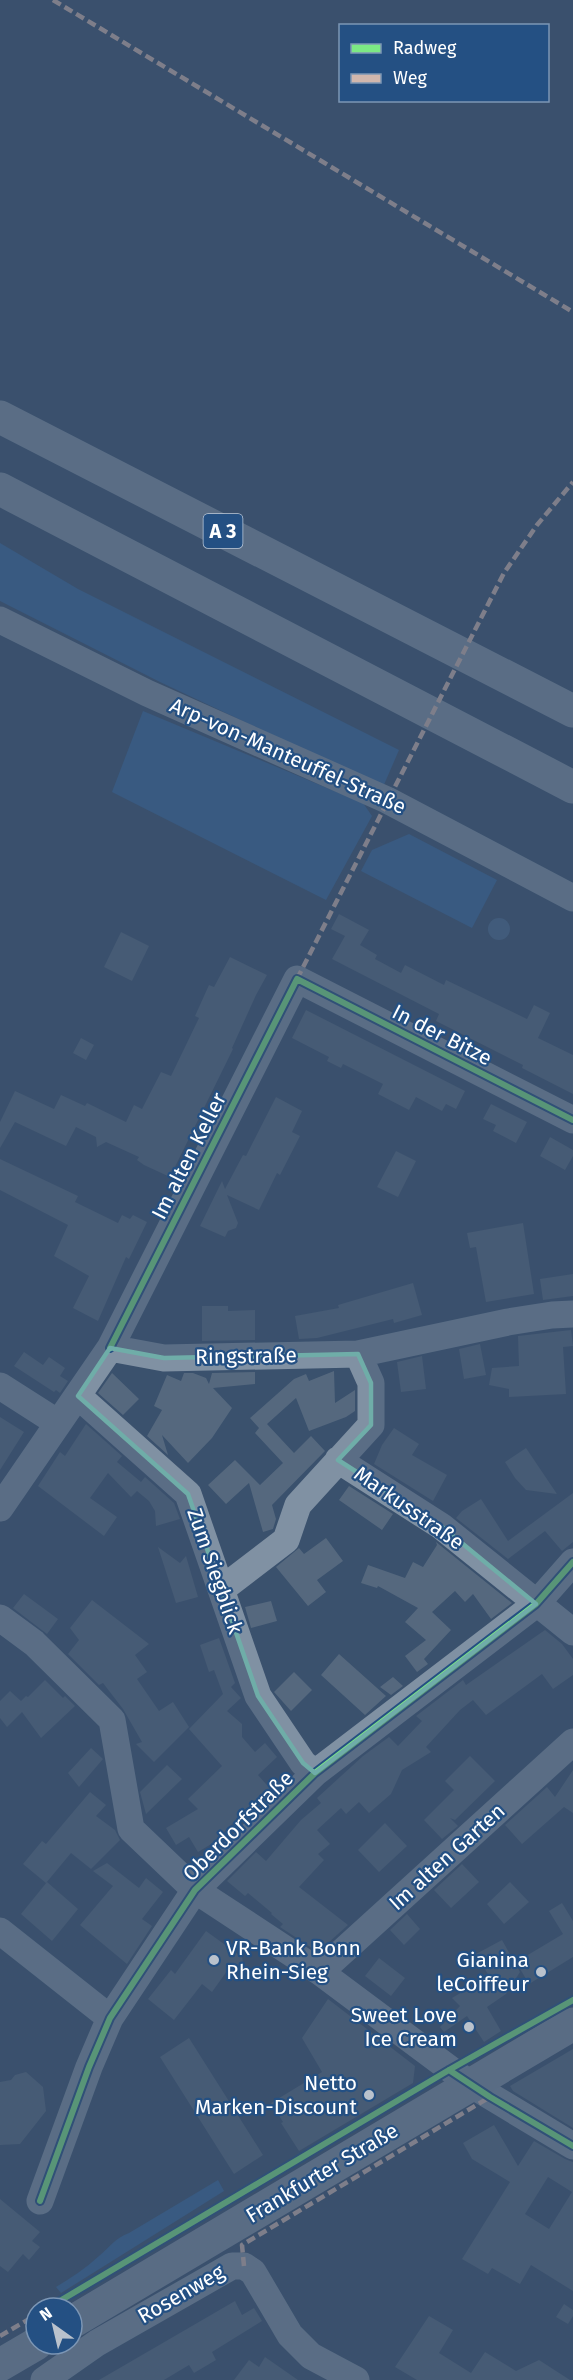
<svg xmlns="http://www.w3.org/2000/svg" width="573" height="2380" viewBox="0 0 573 2380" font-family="'Fira Sans',sans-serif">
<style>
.green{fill:#386699}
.water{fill:#4a698d}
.building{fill:#55687e;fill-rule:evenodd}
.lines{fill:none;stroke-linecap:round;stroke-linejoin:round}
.minor{stroke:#8091a3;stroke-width:27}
.major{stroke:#7f8ea1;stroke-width:33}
.highway{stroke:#8191a3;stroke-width:33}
.quiet{stroke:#d1b7ad;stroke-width:4.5;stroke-dasharray:9 4.5;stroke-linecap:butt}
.cycleway-casing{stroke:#245083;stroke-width:10}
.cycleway{stroke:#7ce984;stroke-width:6}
.marked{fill:none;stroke:#6fada8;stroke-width:4.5;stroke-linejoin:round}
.poi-dot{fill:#bac2cc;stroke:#245083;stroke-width:2}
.labels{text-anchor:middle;stroke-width:4.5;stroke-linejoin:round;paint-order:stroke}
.shield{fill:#245083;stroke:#bdcada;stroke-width:1.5}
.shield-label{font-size:20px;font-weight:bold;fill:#fff}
.street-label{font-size:21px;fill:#fff;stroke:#245083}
.poi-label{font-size:21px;fill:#fff;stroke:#245083;text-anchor:end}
</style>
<rect width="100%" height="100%" fill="#3a516d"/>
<!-- green -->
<path class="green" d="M0,543l78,46 321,161 -16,37 -223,-105 -160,-81z
M143,711l220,92 9,13 -46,84 -214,-108z
M409,834l88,46 -25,48 -111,-57 11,-21z
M218,2180l6,11 -163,102 -5,-6c15,-9 30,-19 43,-31 12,-10 15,-17 30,-23z"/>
<!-- water -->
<path class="water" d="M488 929a11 11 0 1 1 22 0a11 11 0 1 1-22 0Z"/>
<!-- building -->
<path class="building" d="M339,914l30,16 -9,15 17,10 -2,4 26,14 4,-8 39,20 2,-5 81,39 7,-14 16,8 -12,25 35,17v39l-51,-26 1,-3 -87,-44 3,-7 -107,-55 13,-23 -14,-7z
M121,932l28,14 -17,35 -28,-14z
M230,957l37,18 -11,20 -24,53 1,1 -63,128 -26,-12 -7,-5 2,-3 -33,-15 -9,5 -1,-10 -20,-10 -10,19 -51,-24 -15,26v-26l15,-31 39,18 7,-14 24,11 2,-3 39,19 8,-17 8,4 19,-37 10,4 28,-58 -4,-2 14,-31 5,2z
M306,1010l159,81 -9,18 -10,-5 -4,7 -26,-14 -7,13 -31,-16 5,-10 -40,-20 -2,4 -14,-7 2,-4 -37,-19z
M81,1038l13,7 -8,15 -13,-7z
M276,1097l26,14 -10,21 8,4 -20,39 -3,-2 -18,37 -32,-15 11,28 -2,5 -8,3 -3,6 -25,-11 22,-45 3,8 18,-34 3,1z
M491,1104l36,18 -11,21 -23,-12 3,-6 -13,-6z
M550,1137l23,13v6l-8,14 -25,-14z
M396,1151l20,10 -18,36 -21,-10z
M0,1159l78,37 -3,6 43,21 4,-8 8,4 3,-4 14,7 -18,37 -3,-2 -28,64 -25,-13 16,-32 -35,-20 14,-31 -68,-35z
M523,1223l11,71 -48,8 -10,-55 -6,1 -3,-15z
M573,1274v22l-30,4 -3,-21z
M413,1283l9,32 -28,8 -1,-4 -76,19 -18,1 -4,-23 44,-8 -1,-3z
M202,1306h26v5l27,-1v30l-53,1z
M571,1330l2,16 -10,1 3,47 -57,3v-8l-20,-4 3,-17 27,-2 -1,-30z
M480,1344l6,31 -22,4 -5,-30z
M24,1352l19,13 6,-8 16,11 -5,8 8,5 -8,12 -4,-3 -2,2 -40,-26z
M422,1356l4,33 -25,3 -4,-30z
M334,1371l1,32 20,-13v21l-9,6 -37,14 -13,-33 -29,26 27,29 17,-17 14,15 -53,54 4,14 -3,10 -10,3 -14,-49 -23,21 -18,-19 27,-25 25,25 23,-22 -28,-30 4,-5 -9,-10 44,-39 12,-5 3,7z
M255,1372v12l-42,4 19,20 -20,30 -24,25 -26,-28 6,20 -21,-19 15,-26 -8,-4 13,-31 14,6 3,-8h9l13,5 3,6 3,-11z
M112,1373l27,26 -16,16 -25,-22z
M0,1417l24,15 -24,38z
M86,1424l36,32 -5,6 24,20 4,-5 29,26 6,16 -24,7 -1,-15 -6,-10 -12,-10 -6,6 -23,-24 -18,25 27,19 -13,19 -66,-50 22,-34 5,4z
M394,1428l25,16 -7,11 35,20 -14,26 -59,-37 8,-19z
M526,1448l31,46 -31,-4 -11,-12 -10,-16z
M349,1486l44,28 -11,16 -43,-30z
M573,1493v49l-11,9 -17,-20 -37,28 -52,-41 6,-7 19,-12 27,42z
M326,1538l17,23 -26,19 9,12 -18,14 -32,-39 23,-19 5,6z
M436,1542l76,61 -21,16 -18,-25 -8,8 -10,-11 -23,21 19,18 -27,29 4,5 -11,8 -12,-16 21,-16 -21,-18 13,-14 -40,-22 -1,2 -16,-5 7,-18 37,13 8,-16 10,5 14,-22z
M158,1547l22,16 6,-7 12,41 -22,6z
M24,1594l34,25 -11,15 -34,-26z
M92,1600l57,44 -14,11 12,17 -10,7 22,32 14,-9 16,25 -35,35 -18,-18 6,-2 -19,-33 -20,-26 -4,2 -31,-31 11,-14 -9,-12z
M271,1601l6,20 -26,7 -6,-21z
M545,1630l17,14 11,15v16l-20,14 -11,-15 -56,41 -13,-15 -13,10 -34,37 5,5 -29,18 -11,24 -22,19 -10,-11 -13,12 -5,-6 -24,22 13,14 -12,10 6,6 -25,27 49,38 -30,27 -38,-25 3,-3 -12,-10 1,-1 -24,-20 -3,3 -18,-15 29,-29 10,9 35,-41 20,-17 -4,-5 46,-42 26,-19 9,9 24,-25 -6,-5 47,-36 3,5z
M219,1638l16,45 -4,4 10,11 -14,13 15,13v13l13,15 10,-9 12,14 -19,18 15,17 -16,16 -4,-5 -40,40 -15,9 -9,-15 -13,8 -10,-17 32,-19 -10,-10 34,-33 -33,-37 34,-35 -9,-24 -5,2 -9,-27z
M339,1654l47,42 -21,19 -44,-40z
M294,1672l18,18 -21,21 -17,-19z
M393,1677l10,9 -12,9 -11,-8z
M45,1680l18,18 2,-2 10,10 -34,32 -19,-26 -15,15 -7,-9v-17l10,-10 11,10 5,-5 2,1z
M91,1748l12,11 -24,28 -11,-14z
M470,1756l25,25 -40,39 -5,-2 8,8 -16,13 -18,-19 30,-30 -9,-9z
M167,1765l15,14 -36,35 -6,-22z
M573,1770v43l-9,-6 -42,37 -17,-19 42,-38 8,10z
M90,1792l16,13 -10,11 19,14 5,10 -29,29 -20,-16 -25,30 -23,-19 19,-23 4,3z
M385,1823l22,23 -28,26 -21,-22z
M107,1863l32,25 7,-10 17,14 -21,27 10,7 -25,38 -47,-39 33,-39 -20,-15z
M462,1864l17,18 -28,26 -17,-18z
M47,1882l31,27 -26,32 -31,-27z
M510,1882l19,20 -25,22 -17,-20z
M562,1903l11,18v36l-44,27 -13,-22 47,-28 -14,-23z
M407,1914l13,15 -16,16 -14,-15z
M206,1931l36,26 1,6 -9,13 -7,-5 -15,21 -10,-8 -28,36 -26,-21 23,-29 4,4z
M502,1940l18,32 -14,22 -19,13 14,24 -17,11 -17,-26 -23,16 -4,-5 20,-21 -8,-8 37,-22 -13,-22z
M379,1958l26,20 -14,18 -26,-20z
M328,1999l87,67 -2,17 -114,68 -18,-28 2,-1 -12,-19 51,-31 -20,-34z
M189,2038l74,117 -29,19 -74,-117z
M573,2049v79l-60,-37 -3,-5z
M26,2072l17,15 3,24 -26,33 -20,1v-63l11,-2 4,-5z
M494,2125l24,41 16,-25 31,18 8,3v129l-42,-26 -11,19 -28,-16 -4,6 -26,-15 48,-77 -38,-23 -9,-16zM548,2177l24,15 -23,37 -24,-15z
M0,2199l40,33 -8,9 8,6 -11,13 -6,-6 -15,18 -8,-6z
M235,2301l7,14 12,-7 8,13 -50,31 4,8 -22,13 -5,-8 -25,15h-65z
M564,2304l9,6v6l-5,8 -12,-7z
M429,2316l24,14 -14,23 32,20 14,-21 31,19 23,-11 31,20h-153l-22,-13z
M265,2357l33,23h-64l15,-20 10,7z"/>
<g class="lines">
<!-- minor -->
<path class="minor" d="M0,620l147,73 240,107 186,98
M110,1348l187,-369 276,141
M0,1386l58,37
M78,1396l110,98 70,202 45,67 12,10
M338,1460l103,66 132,106
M0,1508l110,-160 54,10 194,-4 150,-32 44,-7 21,-1
M222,1589l64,-49 12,-35 73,-80v-42l-13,-29
M0,1618l34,25 78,77 19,109 64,61 125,82 150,112 103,62
M0,1931l110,87
M320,1972l253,-230
M40,2201l49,-134 21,-49 85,-128 120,-117 221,-169 37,-42
M44,2380l53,-37 135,-77h12l9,6 37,63 21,21 45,24"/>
<!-- major -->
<path class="major" d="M72,2322l501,-298
M0,2365l36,-21"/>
<!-- highway -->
<path class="highway" d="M0,417l573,294
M0,489l573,298"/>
<!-- quiet -->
<path class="quiet" d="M53,0l520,312
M297,979l207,-406 33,-48 36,-43
M244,2266l-2,-21 248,-148
M0,2336l36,-21"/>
<defs>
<path id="cycleway" d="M110,1348l187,-369 276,141
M449,2070l41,27 83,49
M40,2201l49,-134 21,-49 85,-128 120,-117 221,-169 37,-42
M48,2308l401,-238 124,-70"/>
</defs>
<!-- cycleway casing -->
<use href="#cycleway" class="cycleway-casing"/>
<!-- cycleway -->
<use href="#cycleway" class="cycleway"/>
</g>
<!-- marked area -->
<path d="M0 0H573V2380H0ZM110,1348l54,10 194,-4 13,29v42l-33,35 103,66 95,78 -221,169 -12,-10 -45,-67 -70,-202 -110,-98z" fill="#3a516d" fill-opacity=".55" fill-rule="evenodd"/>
<path class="marked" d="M110,1348l54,10 194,-4 13,29v42l-33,35 103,66 95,78 -221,169 -12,-10 -45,-67 -70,-202 -110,-98z"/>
<!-- markers -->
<g class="poi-dot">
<circle cx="214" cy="1960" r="6"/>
<circle cx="541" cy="1972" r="6"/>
<circle cx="469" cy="2027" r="6"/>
<circle cx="369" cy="2095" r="6"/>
</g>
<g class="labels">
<!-- shield labels -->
<rect class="shield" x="203.5" y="514" width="39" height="34" rx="4.5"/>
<g class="shield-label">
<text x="223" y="538">A 3</text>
</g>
<!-- street labels -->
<g class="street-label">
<text transform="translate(288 756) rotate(24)" y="7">Arp-von-Manteuffel-Straße</text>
<text transform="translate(442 1035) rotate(27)" y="7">In der Bitze</text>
<text transform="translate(189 1156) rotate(-63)" y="7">Im alten Keller</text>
<text transform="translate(246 1356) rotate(-1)" y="7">Ringstraße</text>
<text transform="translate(409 1508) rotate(35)" y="7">Markusstraße</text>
<text transform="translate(215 1571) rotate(71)" y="7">Zum Siegblick</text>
<text transform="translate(238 1826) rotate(-45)" y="7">Oberdorfstraße</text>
<text transform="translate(447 1857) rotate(-42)" y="7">Im alten Garten</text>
<text transform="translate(322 2173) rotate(-31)" y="7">Frankfurter Straße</text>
<text transform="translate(181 2294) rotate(-30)" y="7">Rosenweg</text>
</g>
<!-- poi labels -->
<g class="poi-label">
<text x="226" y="1955" text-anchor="start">VR-Bank Bonn<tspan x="226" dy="24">Rhein-Sieg</tspan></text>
<text x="529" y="1967">Gianina<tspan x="529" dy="24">leCoiffeur</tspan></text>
<text x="457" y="2022">Sweet Love<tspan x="457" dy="24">Ice Cream</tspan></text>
<text x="357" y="2090">Netto<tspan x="357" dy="24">Marken-Discount</tspan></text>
</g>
</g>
<!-- legend -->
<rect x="339" y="24" width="210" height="78" fill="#245083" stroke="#7c96b5" stroke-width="1.5"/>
<rect x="351" y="44" width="30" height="9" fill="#7ce984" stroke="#7c96b5" stroke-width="1.5"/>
<text x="393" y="54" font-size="18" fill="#ffffff">Radweg</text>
<rect x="351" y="74" width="30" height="9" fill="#d1b7ad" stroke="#7c96b5" stroke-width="1.5"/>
<text x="393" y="84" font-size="18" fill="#ffffff">Weg</text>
<!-- north arrow -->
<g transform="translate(54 2326) rotate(326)"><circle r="28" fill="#245083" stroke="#7c96b5" stroke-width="1.5"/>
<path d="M0-4.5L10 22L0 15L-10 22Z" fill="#bac2cc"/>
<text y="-9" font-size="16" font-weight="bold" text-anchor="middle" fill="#ffffff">N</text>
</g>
</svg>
